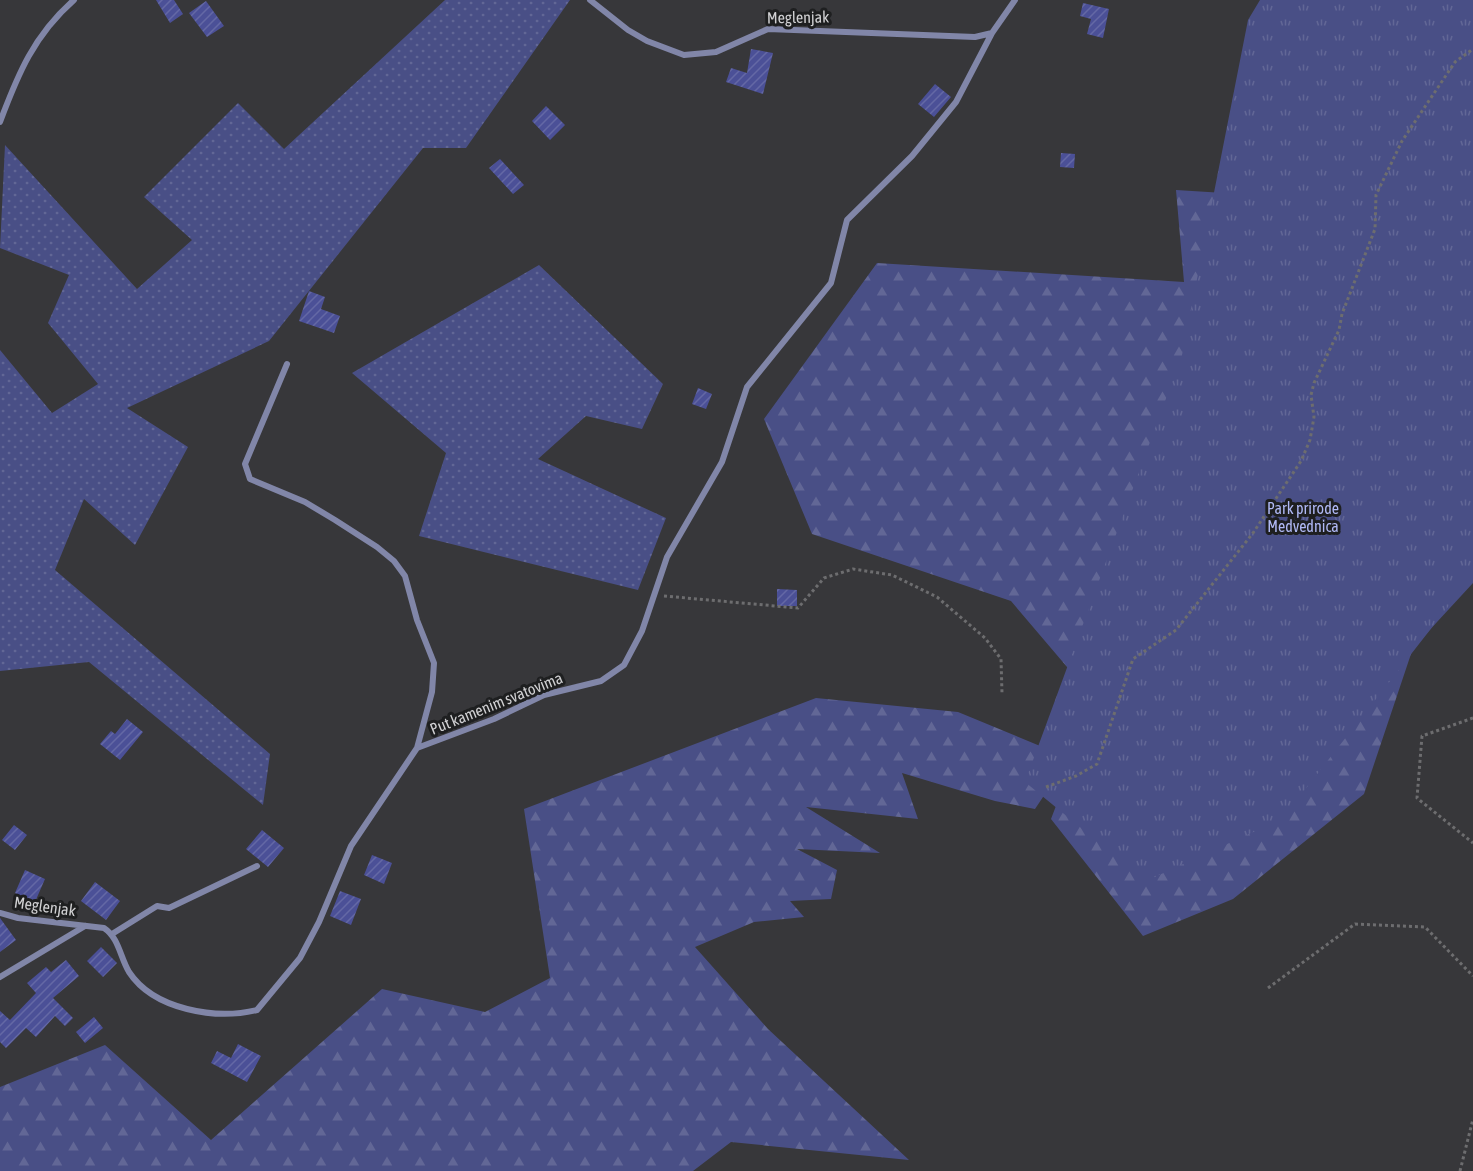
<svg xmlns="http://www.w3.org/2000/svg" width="1473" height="1171" viewBox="0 0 1473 1171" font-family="'Asap Condensed',sans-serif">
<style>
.grass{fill:url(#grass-dots)}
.forest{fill:url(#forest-firs)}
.park{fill:url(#park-tufts)}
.building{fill:url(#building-hatch)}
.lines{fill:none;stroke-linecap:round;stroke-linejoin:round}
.path{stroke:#6d6d6f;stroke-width:3;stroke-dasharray:3 3;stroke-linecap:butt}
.minor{stroke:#8186a8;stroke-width:6}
.labels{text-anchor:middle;stroke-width:6;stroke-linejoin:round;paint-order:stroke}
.street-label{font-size:16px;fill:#d1d1d3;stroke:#1e1f20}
.park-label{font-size:16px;fill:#b0b9f5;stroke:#1e1f20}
</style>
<defs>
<pattern id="grass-dots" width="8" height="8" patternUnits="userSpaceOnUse" patternTransform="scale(1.5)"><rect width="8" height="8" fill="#494f86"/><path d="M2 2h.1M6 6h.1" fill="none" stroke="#626796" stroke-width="1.8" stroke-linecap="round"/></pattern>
<pattern id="forest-firs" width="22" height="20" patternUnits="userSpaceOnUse" patternTransform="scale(1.5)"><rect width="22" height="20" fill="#494f86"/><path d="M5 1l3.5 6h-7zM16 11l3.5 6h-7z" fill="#626796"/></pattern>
<pattern id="park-tufts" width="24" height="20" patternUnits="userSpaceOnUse" patternTransform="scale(1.5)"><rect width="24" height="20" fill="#494f86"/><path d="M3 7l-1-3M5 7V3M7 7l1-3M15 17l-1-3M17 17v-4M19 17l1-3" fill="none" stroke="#626796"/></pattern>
<pattern id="building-hatch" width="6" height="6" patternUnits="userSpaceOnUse" patternTransform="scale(1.5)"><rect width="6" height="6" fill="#4b5097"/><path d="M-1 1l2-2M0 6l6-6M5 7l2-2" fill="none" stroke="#6468a5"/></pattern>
</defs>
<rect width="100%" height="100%" fill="#37373a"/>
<!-- grass -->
<path class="grass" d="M445,0h125l-104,148h-43l-154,193 -142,67 61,39 -53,98 -51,-46 -29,71 215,184 -7,51 -174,-143 -89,9v-321l52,63 46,-29 -50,-61 21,-48 -69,-27 5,-103 132,144 55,-49 -48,-43 94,-94 46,46z
M539,265l124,119 -21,45 -56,-13 -48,43 128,59 -28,72 -219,-54 27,-83 -94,-80z"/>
<!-- forest -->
<path class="forest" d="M1473,0v583l-60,65 -49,146 -131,105 -90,37 -92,-117 45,-118 -85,-100 -199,-67 -48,-115 113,-156 307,19 -8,-92 111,7z
M816,698l142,14 111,46 -34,51 -40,-8 -93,-28 16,46 -112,-12 74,46 -83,-4 40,21 -6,29 -41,2 14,16 -50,5 -59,25 73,82 141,131 -178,-18 -38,29h-693v-84l105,-42 106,95 171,-151 103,23 65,-34 -26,-169z"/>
<!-- park -->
<path class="park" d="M1260,0h213v575l-191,244 -136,62 -121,-99 157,-427 66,-335z"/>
<!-- building -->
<path class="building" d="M156,0h18l9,14 -13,9z
M206,1l18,25 -17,11 -18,-24z
M1083,3l26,6 -6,29 -16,-4 4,-15 -11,-3z
M751,49l22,4 -10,41 -37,-12 5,-14 16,5z
M935,84l16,13 -17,20 -16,-13z
M546,106l19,19 -15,15 -18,-19z
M1061,153l14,1 -1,14 -14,-1z
M500,159l24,26 -11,9 -24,-26z
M309,291l16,6 -4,12 19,7 -6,17 -35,-12z
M698,388l14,6 -6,15 -14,-5z
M777,589l20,1v16h-20z
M127,719l16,13 -23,28 -20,-16 11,-13 4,3z
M14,825l13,10 -12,15 -13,-10z
M262,830l22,18 -16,19 -22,-18z
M372,855l20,8 -8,21 -20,-9z
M25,870l20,9 -10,23 -20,-9z
M95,882l25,19 -14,19 -25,-19z
M340,891l21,8 -10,26 -21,-9z
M0,918l16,22 -16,12z
M101,947l16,16 -14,14 -16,-16z
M66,960l13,16 -26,22 20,20 -8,8 -10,-10 -19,21 -10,-9 -20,20 -6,-6v-31l10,9 26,-27 -9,-10 19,-16 5,5z
M94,1017l9,11 -18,15 -9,-11z
M238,1044l23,12 -14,26 -36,-19 6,-12 14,7z"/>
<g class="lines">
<!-- path -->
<path class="path" d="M664,596l134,12 26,-30 29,-9 39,6 45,22 48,41 16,21 1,34
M1473,718l-51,18 -5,62 56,45
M1046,787l30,-11 21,-12 36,-105 43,-29 77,-97 48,-72 9,-21 4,-23 -3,-22 3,-12 25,-53 3,-16 33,-85 1,-34 26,-54 53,-79 18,-13
M1268,988l87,-64 70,3 48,49
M1460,1171l13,-52"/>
<!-- minor -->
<path class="minor" d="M590,0l38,30 19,11 37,14 32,-3 52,-23 207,8 17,-4
M0,122c18,-48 34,-87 74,-122
M287,364l-42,100 5,15 55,23 30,18 42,27 17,14 11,15 12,44 17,43 -2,29 -15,56
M0,913l18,5 86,10c15,10 16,29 25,44 25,38 87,48 128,38l43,-52 19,-36 32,-76 66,-98 77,-29 50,-24 57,-14 23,-16 18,-34 25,-74 55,-95 25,-75 84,-104 16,-63 65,-64 44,-54 36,-69 23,-33
M112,934l45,-28 12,2 88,-42
M0,977l85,-51"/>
</g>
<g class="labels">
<!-- street labels -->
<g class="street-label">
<text transform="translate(798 17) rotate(-1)" y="6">Meglenjak</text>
<text transform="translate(496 703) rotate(-22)" y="6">Put kamenim svatovima</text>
<text transform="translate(45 906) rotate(8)" y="6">Meglenjak</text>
</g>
<!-- park labels -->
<g class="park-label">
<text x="1303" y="514">Park prirode<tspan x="1303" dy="18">Medvednica</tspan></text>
</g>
</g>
</svg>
